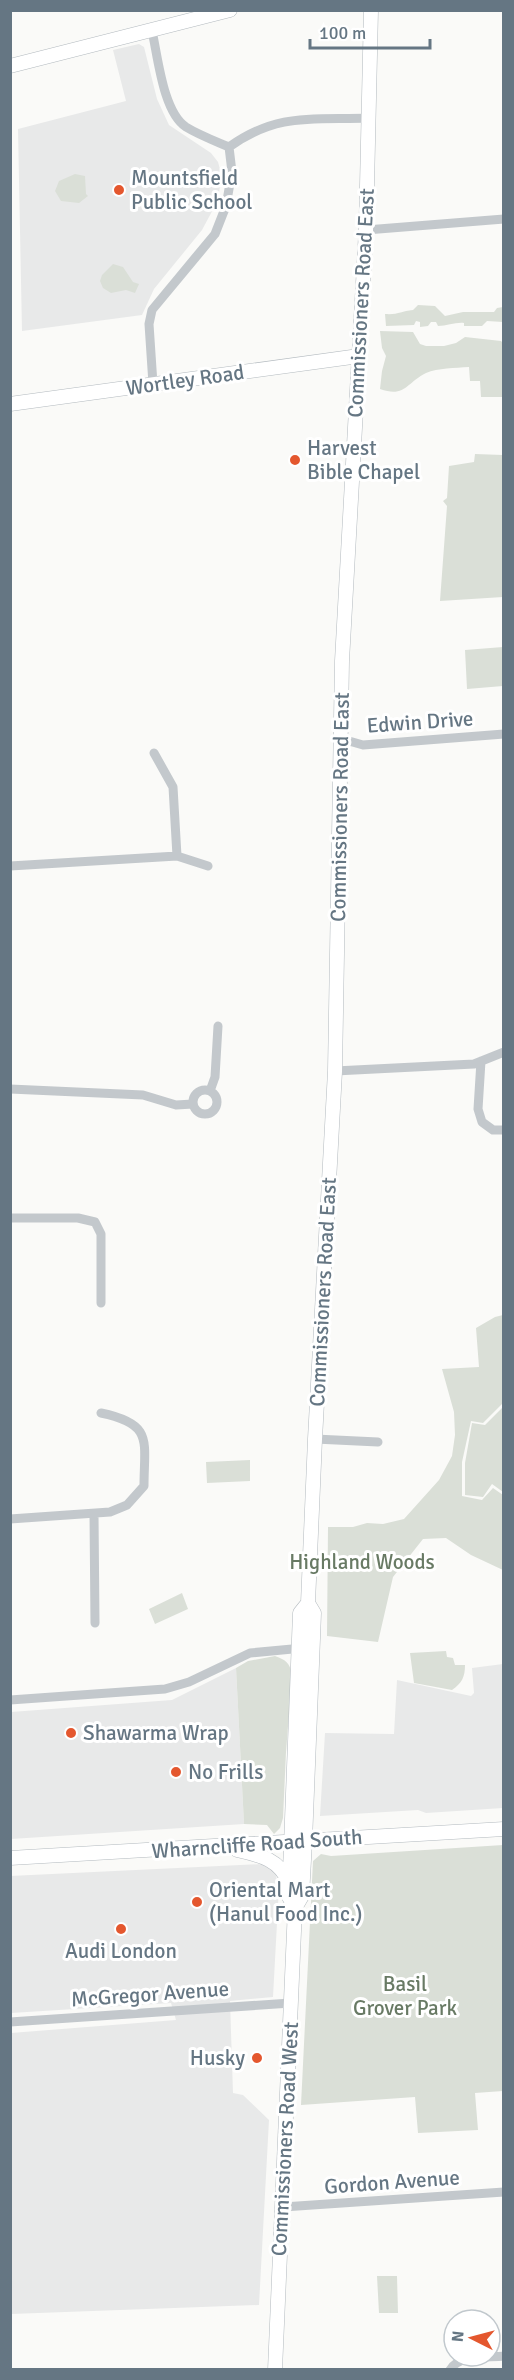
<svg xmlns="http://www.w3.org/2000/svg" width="514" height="2380" viewBox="0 0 514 2380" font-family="Signika,sans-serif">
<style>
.built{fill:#e8e9e9}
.green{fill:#dadfd7}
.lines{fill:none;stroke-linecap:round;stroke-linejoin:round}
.secondary-casing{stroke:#b3babf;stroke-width:15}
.street{stroke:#c3c8cc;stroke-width:9}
.secondary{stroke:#fff;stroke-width:14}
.poi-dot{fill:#e4572e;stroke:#fff;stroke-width:2}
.labels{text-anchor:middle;stroke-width:6;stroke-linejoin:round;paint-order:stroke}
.poi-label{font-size:21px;fill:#657683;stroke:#fff;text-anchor:start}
.street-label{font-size:21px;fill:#657683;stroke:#fff}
.park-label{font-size:21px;fill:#687a64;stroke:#fff}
</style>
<rect width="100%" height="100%" fill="#fafaf8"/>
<!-- built -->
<path class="built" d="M139,44l5,3 13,52 12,26 42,28 7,9 4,15 -5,25 -15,28 -48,59 -12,26 -120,16 -4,-202 108,-28 -13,-51z
M503,1664v144l-77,5 -8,-3 -98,6 5,-83 69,1 3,-54 74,16 3,-3 -2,-25z
M236,1668l8,156 -233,15v-127l161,-12z
M262,1864l13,9 4,13 -6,111 -43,4 3,92 10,2 26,25 -10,185 -248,9v-281l165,-13 -5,-17 -160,10 -1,-137z"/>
<!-- green -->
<path class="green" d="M75,174l10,2 1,18 2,2 -9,7 -18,-2 -6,-10 4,-10z
M113,264l10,3 10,15 6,2 -4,9 -9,-3 -15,3 -8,-5 -3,-7 2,-6z
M418,305l17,1 10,10 18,-4h31l3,-4 6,-1v15l-16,-1 -5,5h-18v-3c-8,-1 -17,3 -26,3l-2,-4h-5l-3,4 -8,1v-5l-4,-1 -2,4 -28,1 -1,-12c13,1 16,-3 28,-4z
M380,331l33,1 7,12 6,2h18l12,-3 9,-6 36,4 2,2v54h-22l-1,-16h-10l-1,-14c-14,1 -31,1 -43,6 -20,10 -21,25 -46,16l2,-18 4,-15 -4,-8z
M475,454l28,1v142l-63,4 7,-95 -4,-5 4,-3 2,-32 25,-4z
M503,647v39l-36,3 -2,-39z
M503,1315v88l-20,20 -12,-2 -9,41v34l20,4 11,-12 10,7v75l-32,-15 -25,-17 -23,1 -30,38 -15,65 -51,-6 1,-109h25l14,-4 16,1 21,-5 35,-39 13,-24 3,-21 -1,-23 -12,-43 37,-2 -3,-39 19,-11z
M503,1407v85l-11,-8 -9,13 -18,-2v-32l7,-40 13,2z
M250,1460v21l-43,2 -1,-21z
M182,1593l6,16 -33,15 -6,-15z
M446,1651l1,6 6,1 2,7h10c0,12 -3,18 -13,25l-38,-7 -4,-30z
M275,1656c11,4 15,7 17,19l-6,77 -3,66 -3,10 -6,6 -7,-9 -23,-1 -8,-156 12,-7z
M503,1845v246l-28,2 3,37 -60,3 -3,-36 -114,8 12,-244 8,-7 10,2z
M377,2276h20l1,37h-19z"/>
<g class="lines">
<defs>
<path id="secondary" d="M10,66l220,-56
M10,404l349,-48
M237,1850c22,5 43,9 52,33
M10,1858l494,-29
M295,1908l-6,-11 11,-284 8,-10
M275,2370l20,-462 7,-12 3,-55 9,-228 -6,-10 7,-164 20,-368 7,-410 24,-431 5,-220"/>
</defs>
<!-- secondary casing -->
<use href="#secondary" class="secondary-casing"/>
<!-- street -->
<path class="street" d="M152,31c6,26 11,81 34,96 13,8 29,14 43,20
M229,147c49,-35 84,-27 140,-29
M366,230l138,-11
M153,384l-4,-60 3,-14 63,-76 11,-28 6,-34 -3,-25
M341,735l8,6 14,4 141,-11
M154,753l19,34 4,69
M10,866l167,-10 31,10
M481,1061l-3,48 4,13 11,8h11
M335,1071l139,-7 30,-12
M10,1089l133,6 33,10 17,-1
M193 1102a12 12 0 1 1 24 0a12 12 0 1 1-24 0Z
M210,1091l5,-14 3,-51
M10,1218h68l17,4 6,12v69
M315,1439l63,3
M94,1514l1,109
M10,1519l100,-7 17,-7 17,-19c0,-45 10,-62 -43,-73
M10,1700l155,-11 24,-7 61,-29 53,-5
M10,2022l281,-19
M283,2207l221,-15
M450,2370c9,-16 37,-12 54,-14"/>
<!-- secondary -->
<use href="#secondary" class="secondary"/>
</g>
<!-- markers -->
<g class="poi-dot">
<circle cx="119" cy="190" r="6"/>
<circle cx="295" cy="460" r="6"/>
<circle cx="71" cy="1733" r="6"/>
<circle cx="176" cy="1772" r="6"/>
<circle cx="197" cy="1902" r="6"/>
<circle cx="121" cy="1929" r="6"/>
<circle cx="257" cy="2058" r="6"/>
</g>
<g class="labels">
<!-- poi labels -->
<g class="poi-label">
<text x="131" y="185">Mountsfield<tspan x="131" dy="24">Public School</tspan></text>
<text x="307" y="455">Harvest<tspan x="307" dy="24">Bible Chapel</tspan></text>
<text x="83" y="1740">Shawarma Wrap</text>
<text x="188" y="1779">No Frills</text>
<text x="209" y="1897">Oriental Mart<tspan x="209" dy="24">(Hanul Food Inc.)</tspan></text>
<text x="121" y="1958" text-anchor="middle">Audi London</text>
<text x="245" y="2065" text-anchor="end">Husky</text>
</g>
<!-- street labels -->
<g class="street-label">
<text transform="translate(361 303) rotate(-87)" y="7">Commissioners Road East</text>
<text transform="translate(185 380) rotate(-8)" y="7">Wortley Road</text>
<text transform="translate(420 722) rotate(-4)" y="7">Edwin Drive</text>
<text transform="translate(340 807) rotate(-89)" y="7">Commissioners Road East</text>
<text transform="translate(323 1292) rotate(-87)" y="7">Commissioners Road East</text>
<text transform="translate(257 1844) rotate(-4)" y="7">Wharncliffe Road South</text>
<text transform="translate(150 1994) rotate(-4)" y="7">McGregor Avenue</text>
<text transform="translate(285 2139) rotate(-87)" y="7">Commissioners Road West</text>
<text transform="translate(392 2182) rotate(-4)" y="7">Gordon Avenue</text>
</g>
<!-- park labels -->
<g class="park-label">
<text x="362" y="1569">Highland Woods</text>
<text x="405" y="1991">Basil<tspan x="405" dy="24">Grover Park</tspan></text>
</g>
</g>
<!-- border -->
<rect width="514" height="2380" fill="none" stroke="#657683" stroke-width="24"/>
<!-- north arrow -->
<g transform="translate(472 2338) rotate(276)"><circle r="28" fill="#ffffff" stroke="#c1c8cd" stroke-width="1.5"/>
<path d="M0-4.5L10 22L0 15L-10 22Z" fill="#e4572e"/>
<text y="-9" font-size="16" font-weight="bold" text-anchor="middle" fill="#657683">N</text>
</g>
<!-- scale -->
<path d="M310 39v9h120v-9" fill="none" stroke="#657683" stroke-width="3"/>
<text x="319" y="39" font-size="18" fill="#657683" stroke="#ffffff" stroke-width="4.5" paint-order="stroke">100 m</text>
</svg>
